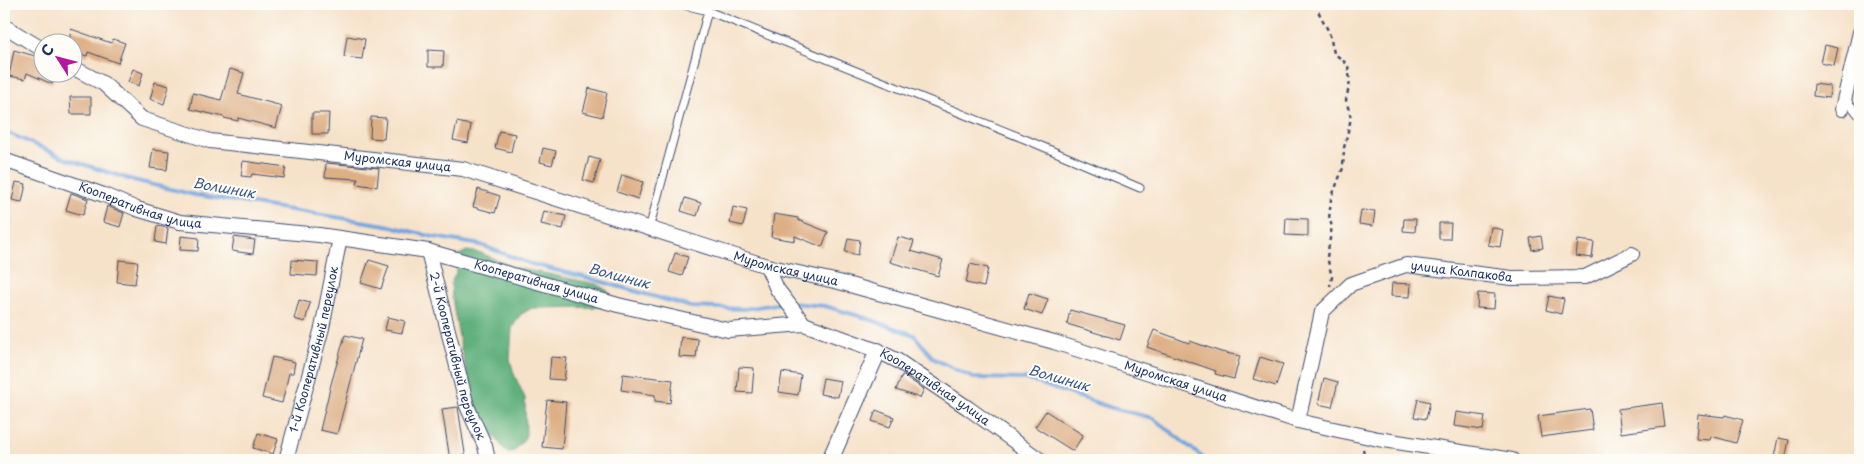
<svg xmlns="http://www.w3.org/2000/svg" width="1864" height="464" viewBox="0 0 1864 464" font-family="'Playpen Sans',sans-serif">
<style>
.forest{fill:#61b07b;stroke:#3e706c}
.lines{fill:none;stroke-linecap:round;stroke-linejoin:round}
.stream{stroke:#74a4de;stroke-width:4}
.building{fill:#ddaf85}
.service-casing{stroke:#3c4a6e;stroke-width:9}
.minor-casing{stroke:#3c4a6e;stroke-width:16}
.tertiary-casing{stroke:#3c4a6e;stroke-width:18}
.path{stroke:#3c4a6e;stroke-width:2.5;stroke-dasharray:4 4;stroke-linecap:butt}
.service{stroke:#fff;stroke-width:7}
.minor{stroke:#fff;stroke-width:14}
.tertiary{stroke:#fff;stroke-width:16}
.labels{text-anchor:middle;stroke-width:4;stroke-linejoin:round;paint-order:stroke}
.street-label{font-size:12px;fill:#1b2f5e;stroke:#fdfcf7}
.water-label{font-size:14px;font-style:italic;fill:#3a588b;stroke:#fdfcf7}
</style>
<rect width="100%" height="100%" fill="#fdfcf7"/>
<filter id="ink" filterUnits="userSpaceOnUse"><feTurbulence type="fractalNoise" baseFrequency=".02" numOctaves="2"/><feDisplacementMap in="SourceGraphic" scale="10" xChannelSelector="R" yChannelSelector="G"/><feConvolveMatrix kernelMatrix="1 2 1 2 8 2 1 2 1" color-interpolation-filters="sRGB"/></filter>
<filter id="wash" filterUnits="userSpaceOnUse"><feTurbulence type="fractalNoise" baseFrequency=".0096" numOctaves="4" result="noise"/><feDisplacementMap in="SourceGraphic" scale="20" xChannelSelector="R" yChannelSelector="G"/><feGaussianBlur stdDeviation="1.12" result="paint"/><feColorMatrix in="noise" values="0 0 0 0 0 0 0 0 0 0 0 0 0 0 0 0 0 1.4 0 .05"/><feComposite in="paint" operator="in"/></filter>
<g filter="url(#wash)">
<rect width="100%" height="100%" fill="#f6e2c9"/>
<!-- forest -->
<path class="forest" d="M467,251l14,2 32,14 83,17 12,7 3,6 -11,10 -68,1 -12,7 -8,13 -2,31 4,15 11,24 1,37 -3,6 -9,10 -7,2 -22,-29 -12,-26 -12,-49 -9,-51 -1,-15 6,-13 -3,-13z"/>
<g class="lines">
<!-- stream -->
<path class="stream" d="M4,131l63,28 62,20 66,16 191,30 48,12 47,8 50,19 61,15 99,28 53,2 39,-6
M792,303l33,3 41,12 48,17 20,24 39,19 53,1 86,29 41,10 53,42"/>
</g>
<g id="blocks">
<!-- building -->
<path class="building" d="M71,29l40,14 2,-4 12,4 -7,20 -30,-11 -1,4 -15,-5v-9h-3z
M347,36l18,3 -3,20 -18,-2z
M1825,45l13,3 -4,18 -13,-3z
M14,50l28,8v14h15l-5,12 -25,-11 -2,6 -16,-3z
M428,50l16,1 -1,16h-15z
M133,69l10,4 -4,13 -11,-4z
M230,69l14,4 -6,21 44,12 -6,22 -38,-10v3l-14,-3v-1l-34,-8 3,-16 28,7z
M155,82l14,4 -5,18 -14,-5z
M1814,84l16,2 -1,12 -16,-2z
M589,88l18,5 -5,24 -19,-5z
M70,97h21v17h-20z
M312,113h17l-1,21h-16z
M371,117l15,1 -2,21 -14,-1z
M457,122l14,3 -3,18 -15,-3z
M499,131l16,3 -4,18 -16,-4z
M543,148l13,3 -4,14 -12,-3z
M153,149l16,2 -2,19 -17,-2z
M589,157l11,3 -6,23 -11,-3z
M243,161l43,6 -2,11 -32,-4 -1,3 -10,-1z
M326,163l53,5 -2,19 -20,-3 1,-5 -33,-2z
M622,175l21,7 -5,17 -21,-7z
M16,182l10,2 -4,18 -10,-2z
M478,189l22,7 -5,17 -22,-6z
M71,193l17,6 -5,16 -17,-5z
M685,198l16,5 -4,13 -16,-5z
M107,206l17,7 -4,14 -17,-5z
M733,207l14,3 -4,16 -13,-3z
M1361,210l14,1 -2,15 -14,-2z
M544,211l22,5 -3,13 -22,-5z
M774,214l24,4v2l30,12 -6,15 -27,-11v5l-24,-4z
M1286,218l22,1v17l-23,-1z
M1404,219h12l-1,13 -12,-1z
M1439,223h12l-1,16h-11z
M157,226l11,2 -2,16 -11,-2z
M1491,227l12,3 -3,17 -12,-2z
M181,236l18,2 -1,13 -18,-1z
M1541,236l2,12 -11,2 -2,-12z
M234,237l21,3 -2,14 -21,-3z
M898,237l16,4 -3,10 32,9 -5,16 -48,-14z
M848,238l12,2 -2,15 -13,-3z
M1578,240l16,2 -2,16 -16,-2z
M675,253l13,4 -6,19 -13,-4z
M119,260l19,2 -3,22 -18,-2z
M292,260l26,2 -1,14 -26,-2z
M369,260l20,6 -8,23 -20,-6z
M970,264l18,4 -4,19 -18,-4z
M1392,283l19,1 -1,13 -19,-1z
M1029,293l19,6 -6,16 -18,-6z
M1478,293l17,1 -1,15 -17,-1z
M1549,296l15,3 -3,15 -15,-4z
M299,300l11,3 -5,19 -11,-3z
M1070,310l55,15 -5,15 -53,-16z
M388,317l17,4 -3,12 -17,-3z
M1154,330l35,13 1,-2 31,11 19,4 -6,23 -19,-5 1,-3 -69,-24z
M345,335l17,4 -25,95 -17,-4 11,-46z
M681,337l17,2 -2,19 -17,-1z
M272,357l23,5 -2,11h-4l-7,30 -20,-5z
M551,357l16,1 -3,22 -15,-1z
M1260,357l23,7 -7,22 -23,-7z
M739,367l15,1 -2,25 -15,-1z
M782,372l19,3 -3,20 -19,-3z
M623,374l50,6 -3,23 -15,-2v-6l-34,-5z
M902,375l22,14 -4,9 -24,-8z
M823,378l18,3 -3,16 -18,-3z
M1324,378l14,4 -6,25 -14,-3z
M1418,399l12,3 -4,17 -12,-2z
M547,400l19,2 -4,47 -20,-2z
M1662,403l3,24 -44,6 -3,-24z
M458,407l8,53h-16l-8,-51z
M1590,409l3,21 -52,7 -3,-21z
M876,410l18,7 -4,10 -18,-6z
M1046,411l37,24 -10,16 -38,-24z
M1456,412l29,4 -2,14 -29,-4z
M1698,414l26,3 1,-2 18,5 -7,23 -25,-7 -1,4 -14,-1z
M258,433l20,6 -5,15 -20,-6z
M1778,438l11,2 -4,20 -11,-3z"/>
</g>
</g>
<g filter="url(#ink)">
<use href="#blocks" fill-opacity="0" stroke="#3c4a6e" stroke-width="1"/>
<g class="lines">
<defs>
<path id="service" d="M708,11l319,129 113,48
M1845,98l15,19
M649,229l59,-218 -28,-7"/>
<g id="minor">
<path d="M4,26l38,23"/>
<path id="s1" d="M72,67l32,17 38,35 68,22 253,28 304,97 72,16 215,60 244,79 80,18 134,21"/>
<path d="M1842,109l18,-77"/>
<path id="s2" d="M4,160l100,35 33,14 43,13 139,13 109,16 190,54 110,25 76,-6 74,27 20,10 70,47 72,52"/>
<path id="s3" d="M428,251l39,155 18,40 3,14"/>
<path d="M767,266l10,23 27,35"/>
<path id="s4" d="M1298,421l24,-109 29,-28 55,-19 106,13 73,-1 47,-23"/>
<path id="s5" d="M286,460l36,-132 18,-90"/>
</g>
<path id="tertiary" d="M830,460l48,-109"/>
</defs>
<!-- service casing -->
<use href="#service" class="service-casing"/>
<!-- minor casing -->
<use href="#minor" class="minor-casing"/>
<!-- tertiary casing -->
<use href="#tertiary" class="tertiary-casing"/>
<!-- path -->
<path class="path" d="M1318,4v7l11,21 5,21 14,12 2,17 -4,18 5,18 -7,30 -1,20 -12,31 -2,20 3,7 -5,31 5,20 -2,9
M1363,449l3,11"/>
<!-- service -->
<use href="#service" class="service"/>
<!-- minor -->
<use href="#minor" class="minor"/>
<!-- tertiary -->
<use href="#tertiary" class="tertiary"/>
</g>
</g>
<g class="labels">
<!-- street labels -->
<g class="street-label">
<text dy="4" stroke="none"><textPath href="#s1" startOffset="348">Муромская улица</textPath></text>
<text dy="4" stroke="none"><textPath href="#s2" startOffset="144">Кооперативная улица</textPath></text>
<text dy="4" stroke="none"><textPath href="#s1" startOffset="752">Муромская улица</textPath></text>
<text dy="4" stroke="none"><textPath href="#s4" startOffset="266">улица Колпакова</textPath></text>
<text dy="4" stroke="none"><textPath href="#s2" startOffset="549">Кооперативная улица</textPath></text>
<text dy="4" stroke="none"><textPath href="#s5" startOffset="114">1-й Кооперативный переулок</textPath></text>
<text dy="4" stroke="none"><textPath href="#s3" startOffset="109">2-й Кооперативный переулок</textPath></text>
<text dy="4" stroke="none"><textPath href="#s1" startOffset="1158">Муромская улица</textPath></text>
<text dy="4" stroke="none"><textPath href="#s2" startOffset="969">Кооперативная улица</textPath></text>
</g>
<!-- water labels -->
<g class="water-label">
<text transform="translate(224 188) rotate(10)" y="5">Волшник</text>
<text transform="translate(619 276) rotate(15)" y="5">Волшник</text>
<text transform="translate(1059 378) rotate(16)" y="5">Волшник</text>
</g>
</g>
<!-- margin -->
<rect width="1864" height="464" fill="none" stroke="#fdfcf7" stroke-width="20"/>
<!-- north arrow -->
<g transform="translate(58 58) rotate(306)"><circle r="24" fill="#fdfcf7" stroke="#a3aaba"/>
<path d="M0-4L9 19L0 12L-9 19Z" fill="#b5179e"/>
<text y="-8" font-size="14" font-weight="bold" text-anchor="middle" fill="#1b2f5e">С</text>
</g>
</svg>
